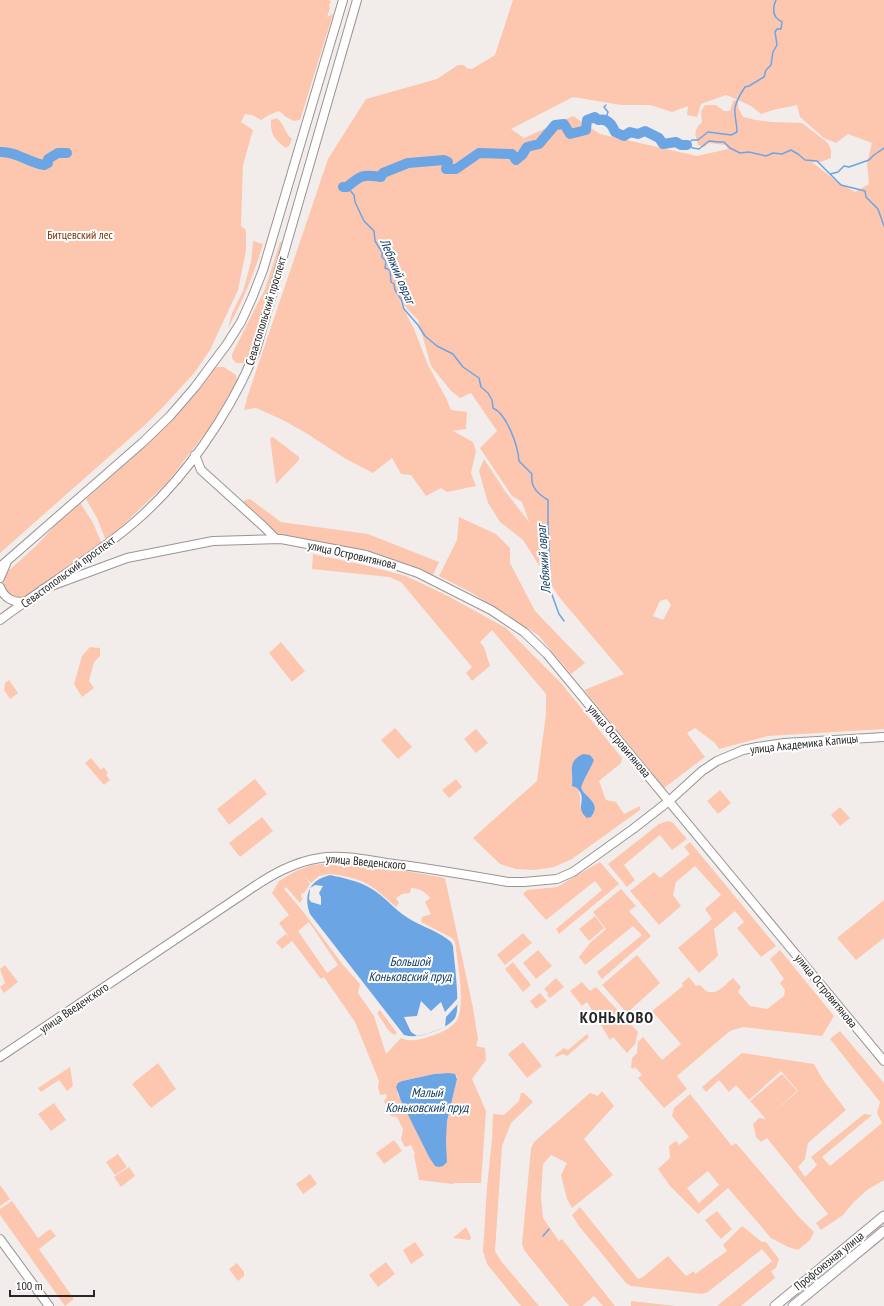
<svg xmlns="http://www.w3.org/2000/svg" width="884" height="1306" viewBox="0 0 884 1306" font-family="'PT Sans Narrow',sans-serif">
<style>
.green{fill:#fdc7af;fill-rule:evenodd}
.water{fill:#6ca5e4}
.pier{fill:#f2edeb}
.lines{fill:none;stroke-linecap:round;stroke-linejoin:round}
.stream{stroke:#6ca5e4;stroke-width:1.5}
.river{stroke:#6ca5e4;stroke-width:10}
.secondary-casing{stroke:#9a9593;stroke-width:10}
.primary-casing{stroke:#9a9593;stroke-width:11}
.secondary{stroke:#fff;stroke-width:8}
.primary{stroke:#fff;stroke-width:9}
.labels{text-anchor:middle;stroke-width:4;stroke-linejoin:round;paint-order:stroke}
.park-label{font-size:12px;fill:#7b3209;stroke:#fff}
.street-label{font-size:12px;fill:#282626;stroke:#fff}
.water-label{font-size:13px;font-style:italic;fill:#123b64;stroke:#fff}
.district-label{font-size:16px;font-weight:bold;letter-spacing:1px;fill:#282626;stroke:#fff}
</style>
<rect width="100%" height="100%" fill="#f2edeb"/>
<!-- green -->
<path class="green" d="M0,0h330l1,3 -2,1 1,4 -3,9 6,-3 -33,106 -6,1 -8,-4 -7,-6 -10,4 -8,5 -9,-5 -7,-1 -4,8 12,8 -10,35 -2,61 5,4v21l-8,39 -28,60 -15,22 -31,34 -18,18 -146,129z
M513,0h371v729l-116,7 -49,13 -4,-6 -20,-15 -8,5 18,24 -41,31 -80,-98 40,-16 -65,-77 -36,-57 -23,-18 -12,-19 -9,-32 5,-12 21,32 24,31 -7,-20 -10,-6 -32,-48 17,-17 -26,-38 -11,5 -9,-7 -20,-25 -13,-46 -19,-20 15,29 14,36 18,33 5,12 16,2 -1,17 -13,2 20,11 3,9 -5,22 5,13 -29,6 -6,-4 -15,8 -15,-21 -10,-1 -9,-16 -19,15 -27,-14 -40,-26 -23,-13 -27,-12 -12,2 3,-12 81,-239 38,-60 71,-20 21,-14h6l3,3 5,1 23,-14zM726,95l12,5 -5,1 -3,10h-6l-8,-6h-11l-4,6 1,11c-9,9 -7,12 -4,23l6,2 5,-4 16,2 3,4 -31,7 -97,-22 -27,-18 -49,22 -13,-9 62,-32 48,8h29l22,7 16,-6 -1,9 10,2 4,-13zM738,100l13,6 10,8 12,-4 24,-5 3,12 24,21 12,5 12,-9 24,9 -5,20 2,21 -14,8 -19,-11 -24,-19h9l10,-4v-8l-3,-7 -26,-20 -30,-1 -16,-2 -13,-3 -5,-10zM667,599l4,6 -8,15 -10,-4 7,-15z
M277,118c8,7 7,14 15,21l-3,7 -3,2c-11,-8 -16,-13 -15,-28z
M253,241l10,3c-9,30 -20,57 -35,84l4,-15 11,-22 8,-29z
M280,242h2l-34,117 -4,4h-8l-4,-5v-4l33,-65z
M216,367h8l12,8 1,6 -27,46 -44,57 -60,57 -9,-23 -11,-19c46,-42 94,-81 130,-132z
M273,437l26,20v3l-23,24 -6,-46z
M250,499l31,23 87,12 71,28 -6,13 -61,-23 -94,-16 -35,-33 2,-3z
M80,502l13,21 9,21 -79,55 -10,-2 -9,-8 -1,-11 2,-4 32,-29 21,-23z
M459,517l37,17 14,14v15l25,48 50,52 -14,11 -33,-39 -66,-42 -33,-17 18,-36z
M313,554l51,11 42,11 40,19 60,33 55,55 61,75 -1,5 -22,18 7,19 10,2 8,12 16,-8v4l-68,49 -18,8 -19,3 -19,-1 -16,-5 -27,-26 64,-57 9,-67v-20l-54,-64 -12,12 4,5 6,19 -18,15 -6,-8 6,-6 -71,-85 -12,-5 -77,-8zM578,757l16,3c-5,10 -10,18 -14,28 6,10 11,8 15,18l-14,3c-2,-11 1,-11 -4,-21l-5,-2z
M281,642l24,29 -13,11 -23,-29z
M90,647l10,1v8l-6,6 -5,19 5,7 -12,9 -8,-13 8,-28z
M9,680l9,13 -8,6 -6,-9 1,-7z
M395,728l17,19 -14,12 -17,-19z
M476,729l12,14 -12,10 -12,-14z
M91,758l10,12 3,-3 4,6 -2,2 4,5 -6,5 -19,-22z
M255,779l12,15 -38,31 -12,-16z
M456,779l6,8 -13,11 -7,-8z
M720,790l11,13 -13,11 -11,-13z
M840,807l10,11 -10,8 -9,-11z
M262,817l11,14 -33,26 -11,-14z
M667,821l5,1 15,17 -15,11 -12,-15 -36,30 11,15 -8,7 -19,-23 51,-40z
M690,842l86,104 -15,11 -24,-29 7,-6 -9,-11 -21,18 4,27 -19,17 -21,-25 34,-29 -7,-10 16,-14 -26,-29 -19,16 -3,13 8,11 -22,19 -29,-34 24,-19 6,6 30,-24 -6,-7z
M338,862l29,2 78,14 28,130 5,31 -2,7 9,2 1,12 -14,19 14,32 -5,72h-26l-2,1 -34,-4 -5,-25 1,-1 -4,-9 -6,2 -4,-7 2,-11 -6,-12 -6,-1 -7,-15 3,-4 -1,-3 -6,1 -2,-8 1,-6 -24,-59 -31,-45 -3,2 -29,-38 -10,8 -6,-7 10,-8 3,3 -10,-14 10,-8 -17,-22 7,-12 17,-10 16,-6zM330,874c34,4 42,11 66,33l3,-4 -3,-5 6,-4 8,-1 1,-5c8,0 15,4 19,10l-5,4 6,12 -9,3 -1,5 31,16 3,4c2,19 11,62 2,78 -5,8 -18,14 -26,16 -9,3 -21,7 -30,2l-15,16 -12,-38 -16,-23 2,-9 -17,-19 -38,-51 -21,-25 2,-2 14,16 3,-5 -2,-1v-3l3,-1 6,-9 -6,-8 7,7 8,-7zM309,922l29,43 -11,8 -29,-42zM449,1073l8,3v3l-10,42 -1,20 1,21 -18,-5 -32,-64 5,-12 32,-7z
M600,862l19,22 -60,50 -3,-5 46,-39 -7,-9 -49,39 -23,-26 4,-4 30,-3z
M621,889l15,17 -7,5 22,25 -49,43 -5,-7 45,-37 -9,-9 -48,39 -6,-8 11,-14 16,-14 -13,-17z
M884,900v38l-28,22 -19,-22z
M595,916l9,12 -15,13 -10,-12z
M523,933l9,10 -27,22 -8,-10z
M538,950l14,16 -16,13 -13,-16z
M780,950l54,66 -12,20 -79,-9 -13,4 -53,45 10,13 -23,19 -26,-30 4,-3 -7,-8 -2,2 -2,-1 1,-10 5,-5 1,-11 5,-5 19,23 19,-16 -29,-33 31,-25 -1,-3 7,-6 7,9 4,-1c13,16 22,2 33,-7l8,9 -3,5 12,14 17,3 17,-13 1,-6 -5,-7 4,-4 -14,-20z
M637,955l23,28 -33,30 -25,-28z
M513,962l18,23 -8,7 -18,-23z
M5,965l13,17 -14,11 -4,-6 5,-4 -5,-14z
M556,978l8,9 -14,11 -3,-3 1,-2 -4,-4z
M582,982l8,9 6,-4 42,45 -3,12 -8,9 -14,-16 -3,3 -23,-38 -5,4 -12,-15z
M540,993l7,8 -11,8 -6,-8z
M380,1010l17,23 -3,2 -6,-5 -11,-17z
M840,1031l44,52v97l-17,10 -13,12 -11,13 -22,15 -5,-7 12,-9 -61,-76 -6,4 -5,-5 -3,-13 6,-6 7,1 -16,-18 32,-27 15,17 -29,26 30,-26 -17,-20 -32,29 -13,-15 -7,7 -10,-12 -13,12 -4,-5 40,-34 72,11 9,16 23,30 -38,33 -3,16 -7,8 7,10 12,-12 -6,-8 53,-43 8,1 -50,42 8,9 52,-43 -5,-10 3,-11 -50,-63z
M587,1034l2,3 -22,19 -4,-2 -7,3 -1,-2 9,-7 4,2z
M523,1042l19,24 -15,12 -19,-24z
M158,1063l18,26 -25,19 -19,-24z
M70,1067l3,19 -6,5 -8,-11 -18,12 -3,-4z
M602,1091l12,15 -30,33 29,36 -41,33 -5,-9 -6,-24 6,-12 -16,-8 -8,9 -2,33 2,21 16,23 3,-2 53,67h-12l-9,-10 -12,10h-13l-45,-56 -2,-6 9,-96 3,-6 56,-49 8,3z
M521,1093h3l9,9 -22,21 -9,23 -7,105 6,10 38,45h-18l-34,-42 -4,-13 4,-64 5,-48 1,-25 11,1 15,-14z
M690,1094l42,52 4,-3 62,73 16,16 -4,8 -12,10 -10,-3 -17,-9 -43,-50 -30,26 -28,-28 -12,-17 12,-11 -1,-12 7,-5 3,4 10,-8 -17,-21 2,-8zM708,1171l11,14 -20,18 -12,-15z
M54,1103l12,17 -15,11 -13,-17z
M394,1140l8,11 -18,13 -8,-11z
M118,1154l9,13 -12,8 -9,-13z
M129,1167l6,9 -14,11 -7,-10z
M310,1174l7,10 -14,10 -7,-10z
M0,1185l10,14 -10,7z
M12,1201l26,37 12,-9 6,7 -17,13 35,50 -9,7 -65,-91v-6z
M580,1207l58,72 5,-2 25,-21 18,20 8,-5 1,3 32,-23 -4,-6 19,-19 20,16h4l13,17 -3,9 -5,3 4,7 -34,28h-24l55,-45 -10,-12 -54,43 -6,2 -71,-8 -5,-3 -47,-57 -7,-11z
M717,1211l15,18 -11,10 -16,-19z
M466,1227l5,10 -1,3 -17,-2z
M415,1242l9,13 -13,9 -8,-14z
M386,1262l9,12 -17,13 -9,-12z
M237,1263l7,9v4l-6,5 -9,-12z
M631,1301l45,5h-45z"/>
<!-- water -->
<path class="water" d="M583,754l7,1 4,5c-4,10 -10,18 -13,28 5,11 21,14 10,29l-4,1c-11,-9 -3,-16 -6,-24 -1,-3 -3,-4 -4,-6l-5,-2c2,-14 -6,-24 11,-32z
M330,875c14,3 29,6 42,14 13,8 23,21 36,29 14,9 31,13 43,24l2,4c1,14 8,62 2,72 -4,6 -14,11 -20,13 -10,4 -20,7 -31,4l-94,-121c-7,-19 -1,-34 20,-39z
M449,1073l6,1 2,5 -10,42 -1,20 1,21 -4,4 -4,1 -4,-1 -6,-9 -28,-56 -5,-14 2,-4 4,-2 32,-7z"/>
<!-- pier -->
<path class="pier" d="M315,885l8,1 -4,7 2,4v8l-10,-3 -2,-3 1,-11z
M458,998v6l-12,13 -1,10 -18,7 -10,2 -6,-4 -7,-15 13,-1 4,-15 10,10 10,-9 4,10z"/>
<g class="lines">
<!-- stream -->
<path class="stream" d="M776,0c-4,9 -4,17 6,22l-1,7h-4l-2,3 2,13 -4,7 -2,13 -5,5 -2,7 -15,9 -4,1c-4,6 -9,14 -10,21 -1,7 2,16 2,24l-6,3 -23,-3 -10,8h-6l-5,5 6,3 6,1 10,-8 10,1h5l6,6 10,5 9,-1 17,4 7,-3 9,1 9,-4 7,4 7,6 12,1 13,13 8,-2 6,-6 5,1 20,-7 5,-5 10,-7
M602,119l4,-1 2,-6 -4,-5 2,-2
M830,174l11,11 24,6 1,6 12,12 6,17
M347,187l7,8 1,7 9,19 10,10 1,10 7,11v5l4,4 -1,7 5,2 1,12 3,2 1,6 6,9 3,10 14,16 7,11 12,10 16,8 10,13 16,11 2,9 7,6 4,7 1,8c14,6 25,38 26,53l13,13c-2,13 6,20 16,26v26l3,66 8,22 5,7
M543,1236l6,-7"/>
<!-- river -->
<path class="river" d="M0,152c16,-1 29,11 44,13l4,-2v-4l10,-6h9
M343,187h4c14,-12 16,-13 34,-10l2,-4 25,-10 36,-3 4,2 -2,7h10l23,-16 33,1 4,6 6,-5 5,-8 12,-3 16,-19 9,-1 6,10 16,-4 1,-10 8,-3 3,3c9,-2 14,4 17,12l9,4 6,-4 8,2 7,-3 14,7 4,6 13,-2 5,3h6"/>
<defs>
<path id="secondary" d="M195,455l6,15 62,56 12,12
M0,567l142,-124 28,-27 25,-29 32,-43 14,-22 11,-24 11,-28 80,-270
M0,578l6,-14
M0,587c4,11 14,17 26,14
M43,589l84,-31 86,-17 68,-2 85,16 52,18 73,37 33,22 23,22 337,407
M0,620c43,-32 89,-60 130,-94 53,-44 100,-112 126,-176l101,-350
M0,1057l249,-167c22,-15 44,-28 71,-32 20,-4 47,2 67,5 41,5 81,12 121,19h16l33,-3 16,-7 60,-43 36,-28 33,-30 15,-10 26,-11 14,-3 27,-4 100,-6
M0,1239l49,67"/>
<path id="primary" d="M775,1306l109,-90
M793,1306l91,-75"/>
</defs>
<!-- secondary casing -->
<use href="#secondary" class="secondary-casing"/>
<!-- primary casing -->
<use href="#primary" class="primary-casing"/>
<!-- secondary -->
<use href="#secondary" class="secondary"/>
<!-- primary -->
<use href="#primary" class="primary"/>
</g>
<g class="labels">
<!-- park labels -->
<g class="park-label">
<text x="80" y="239">Битцевский лес</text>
</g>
<!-- street labels -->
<g class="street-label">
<text transform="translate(266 311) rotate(-73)" y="4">Севастопольский проспект</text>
<text transform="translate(352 555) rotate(13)" y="4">улица Островитянова</text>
<text transform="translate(68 572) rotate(-36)" y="4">Севастопольский проспект</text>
<text transform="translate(619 741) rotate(50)" y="4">улица Островитянова</text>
<text transform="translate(804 744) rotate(-6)" y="4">улица Академика Капицы</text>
<text transform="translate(366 862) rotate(5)" y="4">улица Введенского</text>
<text transform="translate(826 991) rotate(51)" y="4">улица Островитянова</text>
<text transform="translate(74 1008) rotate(-34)" y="4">улица Введенского</text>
<text transform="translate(829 1261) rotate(-39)" y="4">Профсоюзная улица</text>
</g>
<!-- water labels -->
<g class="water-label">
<text transform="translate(398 271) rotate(67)" y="5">Лебяжий овраг</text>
<text transform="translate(543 559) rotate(-94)" y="5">Лебяжий овраг</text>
<text x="410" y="966">Большой<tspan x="410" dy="15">Коньковский пруд</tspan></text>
<text x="427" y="1097">Малый<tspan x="427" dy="15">Коньковский пруд</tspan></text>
</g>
<!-- district labels -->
<g class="district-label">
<text x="617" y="1023">КОНЬКОВО</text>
</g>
</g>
<!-- scale -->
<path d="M10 1290v6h84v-6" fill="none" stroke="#282626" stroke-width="2"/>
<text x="16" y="1290" font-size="12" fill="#282626" stroke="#ffffff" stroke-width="3" paint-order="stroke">100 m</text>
</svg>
